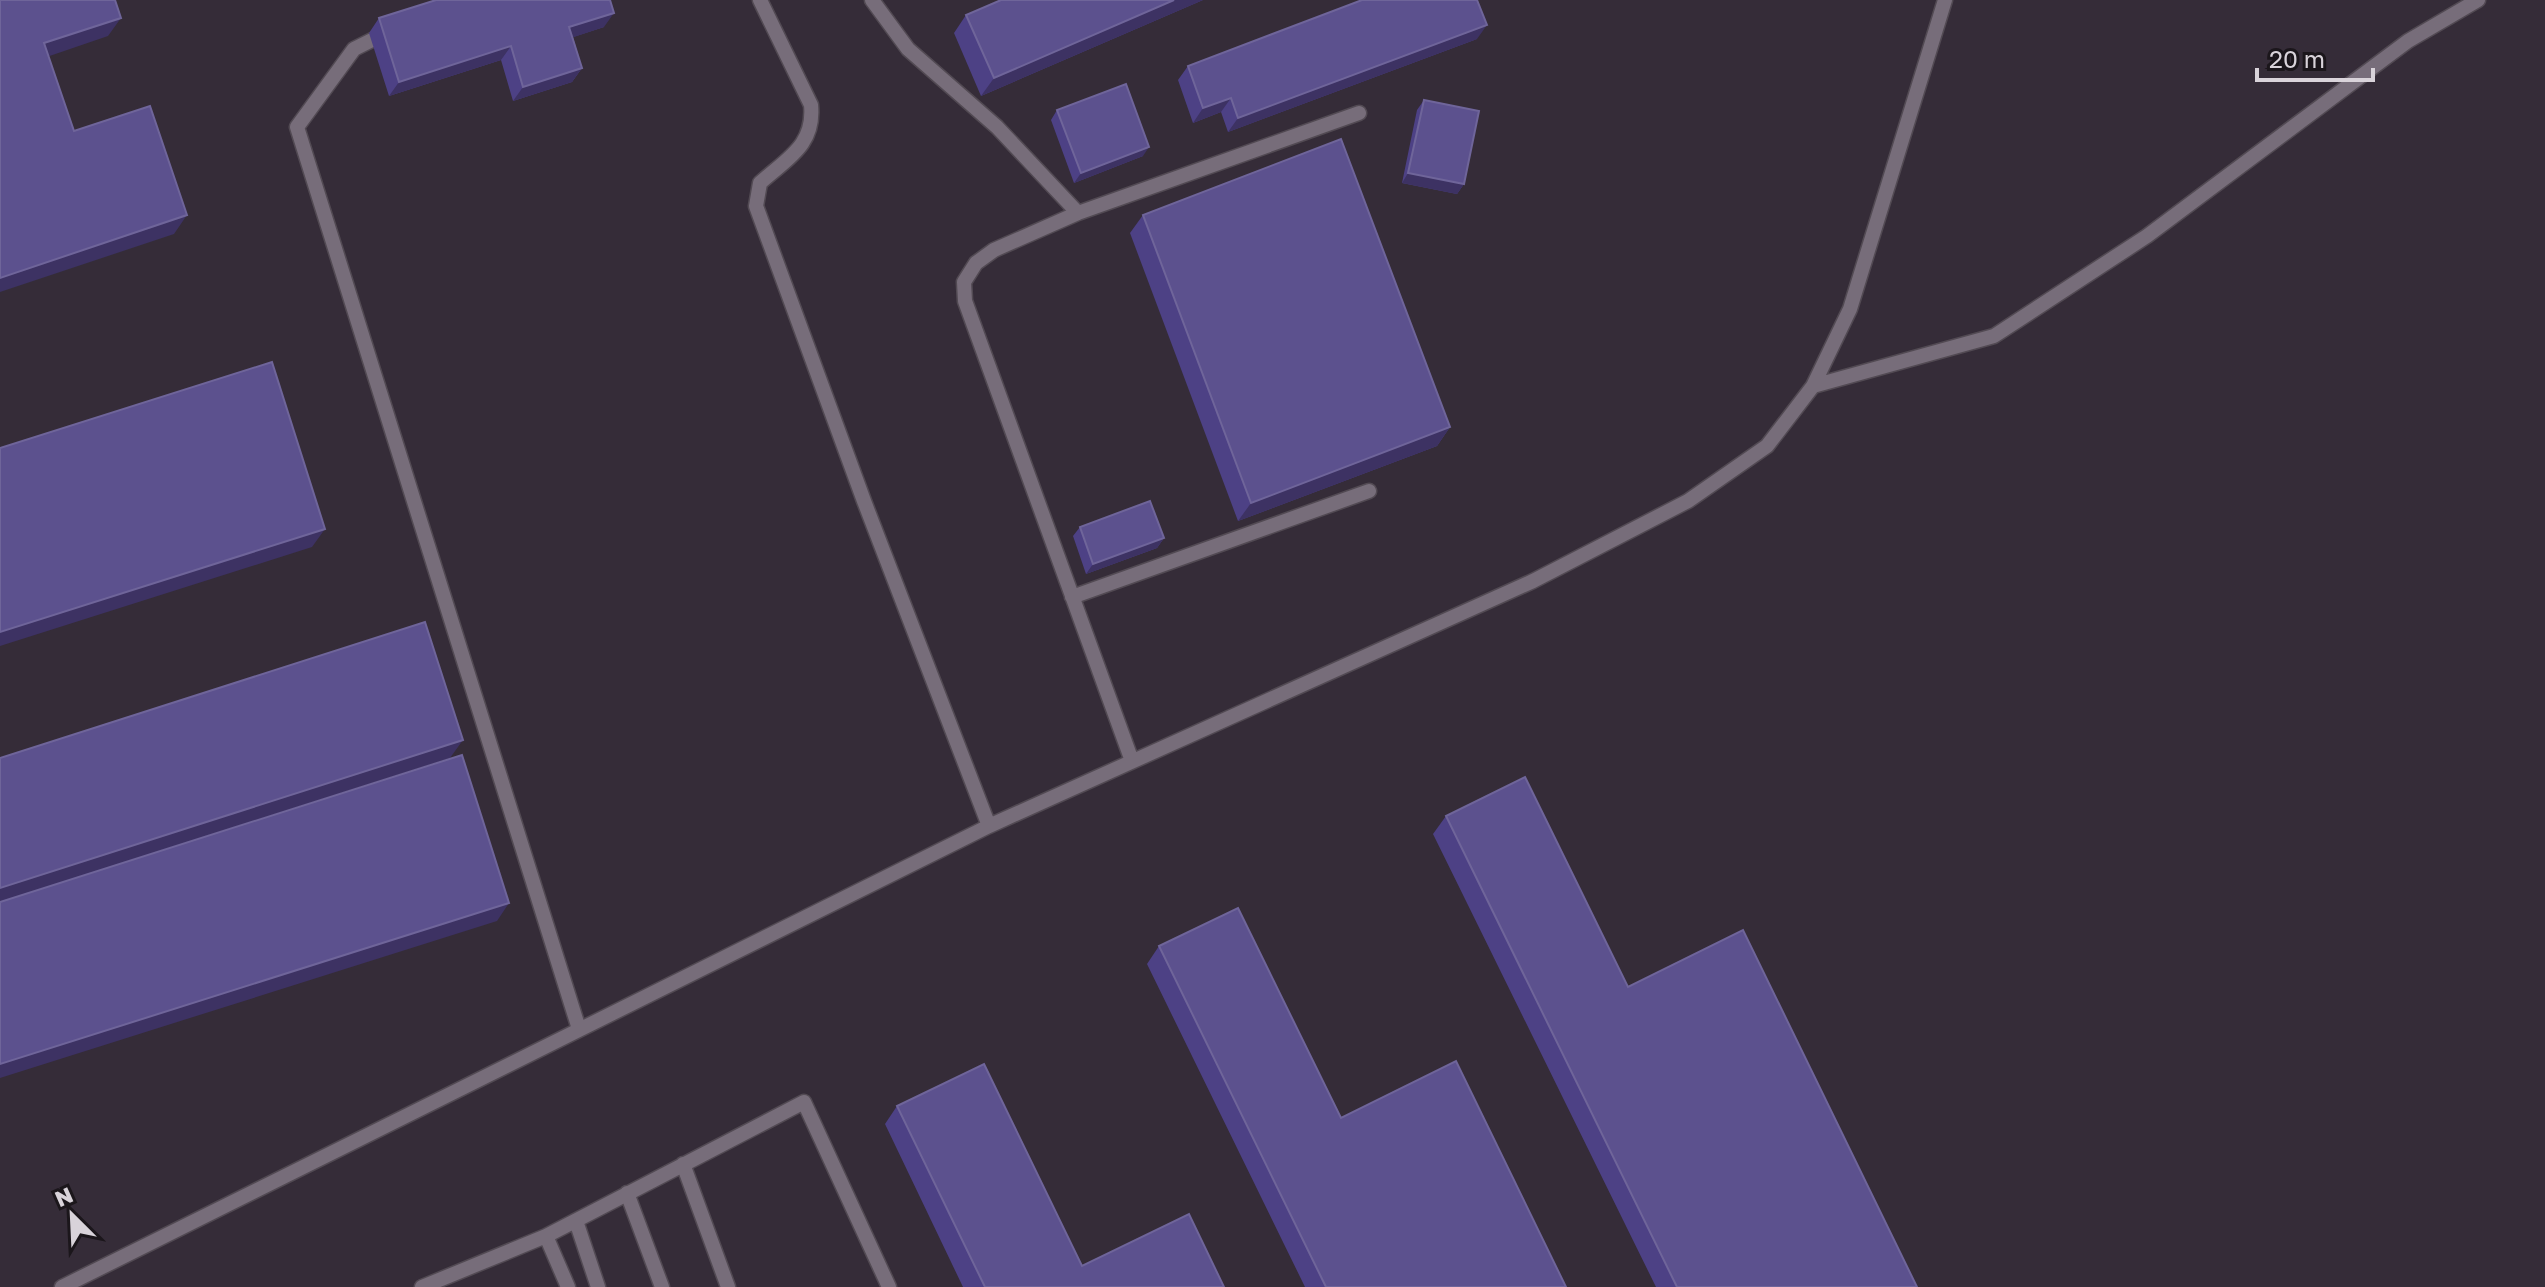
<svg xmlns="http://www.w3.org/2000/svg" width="2545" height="1287" viewBox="0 0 2545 1287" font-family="'Golos Text',sans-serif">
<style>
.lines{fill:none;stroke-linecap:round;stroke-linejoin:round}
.service-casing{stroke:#524a53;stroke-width:17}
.service{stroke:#776d7a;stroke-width:14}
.wall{fill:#4d4185}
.shaded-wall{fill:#3d3263}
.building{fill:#5c518e;stroke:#6f659a;stroke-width:2}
</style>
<rect width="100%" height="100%" fill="#352c38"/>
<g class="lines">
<defs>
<path id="service" d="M760,0l51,105c4,41 -25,54 -51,78l-4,23 108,295 125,325
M872,0l36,49 89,78 81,86
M386,33l-32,16 -57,78 282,902
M1813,386l181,-50 153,-100 261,-195 70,-41
M1072,597l297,-106
M1132,761l-167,-460 -1,-19 12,-19 18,-13 84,-37 281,-100
M683,1164l45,123
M627,1193l35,94
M576,1221l22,66
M546,1236l22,51
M62,1287l927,-461 544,-245 155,-80 79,-55 46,-60 37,-77 95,-309
M422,1287l124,-51 258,-134 85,185"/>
</defs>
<!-- service casing -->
<use href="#service" class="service-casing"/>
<!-- service -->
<use href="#service" class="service"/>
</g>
<!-- wall -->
<path class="wall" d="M1203,0l-222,96 -27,-63 12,-18z
M379,18l225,9 -31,10 9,31 -10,14 -59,19 -12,-41 -112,36 -20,-63z
M1477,39l-249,93 -7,-20 -28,11 -15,-43 10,-14z
M1424,100l40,84 -7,10 -55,-11 15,-73z
M1057,110l86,46 -69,27 -23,-63z
M1143,215l307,212 -13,19 -199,75 -108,-288z
M1080,527l84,11 -7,10 -71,26 -13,-38z
M1446,816l182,171 289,300h-261l-223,-453z
M1159,946l182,172 225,169h-261l-158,-323z
M897,1106l185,160 142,21h-261l-78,-163z"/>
<!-- shaded-wall -->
<path class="shaded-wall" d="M1174,0h29l-222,96 13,-18z
M614,13l-10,14 -45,15 10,-15z
M121,18l-13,18 -76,26 12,-19z
M1487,25l-10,14 -249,93 10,-14z
M511,46l-10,14 -112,36 10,-14z
M582,68l-10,14 -59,19 10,-14z
M1231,98l-10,14 -28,11 10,-15z
M1149,147l-6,9 -69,27 7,-10z
M1408,173l56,11 -7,10 -55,-11z
M187,215l-13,19 -174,58v-14z
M1450,427l-13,19 -199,75 13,-18z
M325,529l-13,18 -312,99v-14z
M1164,538l-7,10 -71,26 7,-10z
M463,740l-13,18 -450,144v-14z
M509,903l-12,18 -497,157v-14z"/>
<!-- building -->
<path class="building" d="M0,0h115l6,18 -77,25 30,88 76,-25 37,109 -187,63z
M436,0h174l4,13 -45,14 13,41 -59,19 -12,-41 -112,36 -20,-64z
M1001,0h173l-180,78 -28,-63z
M1362,0h115l10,25 -249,93 -7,-20 -28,10 -15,-42z
M1126,84l23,63 -68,26 -24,-63z
M1424,100l55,11 -15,73 -56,-11z
M1341,139l109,288 -199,76 -108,-288z
M272,362l53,167 -325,103v-184z
M1150,501l14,37 -71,26 -13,-37z
M425,622l38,118 -463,148v-130z
M462,755l47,148 -509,161v-162z
M1525,777l103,210 115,-57 174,357h-240l-231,-471z
M1238,908l103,210 115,-57 110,226h-240l-167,-341z
M984,1064l98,202 107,-52 35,73h-239l-88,-181z"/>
<!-- north arrow -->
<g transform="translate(72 1215) rotate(336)" stroke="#1b161b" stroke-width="6" paint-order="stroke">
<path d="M0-6L14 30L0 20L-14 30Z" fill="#d9d3da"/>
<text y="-12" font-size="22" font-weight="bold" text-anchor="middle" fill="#d9d3da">N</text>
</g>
<!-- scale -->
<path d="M2257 68v12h116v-12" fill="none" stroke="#d9d3da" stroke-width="4"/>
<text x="2269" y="68" font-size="24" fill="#d9d3da" stroke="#1b161b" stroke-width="6" paint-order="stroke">20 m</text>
</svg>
